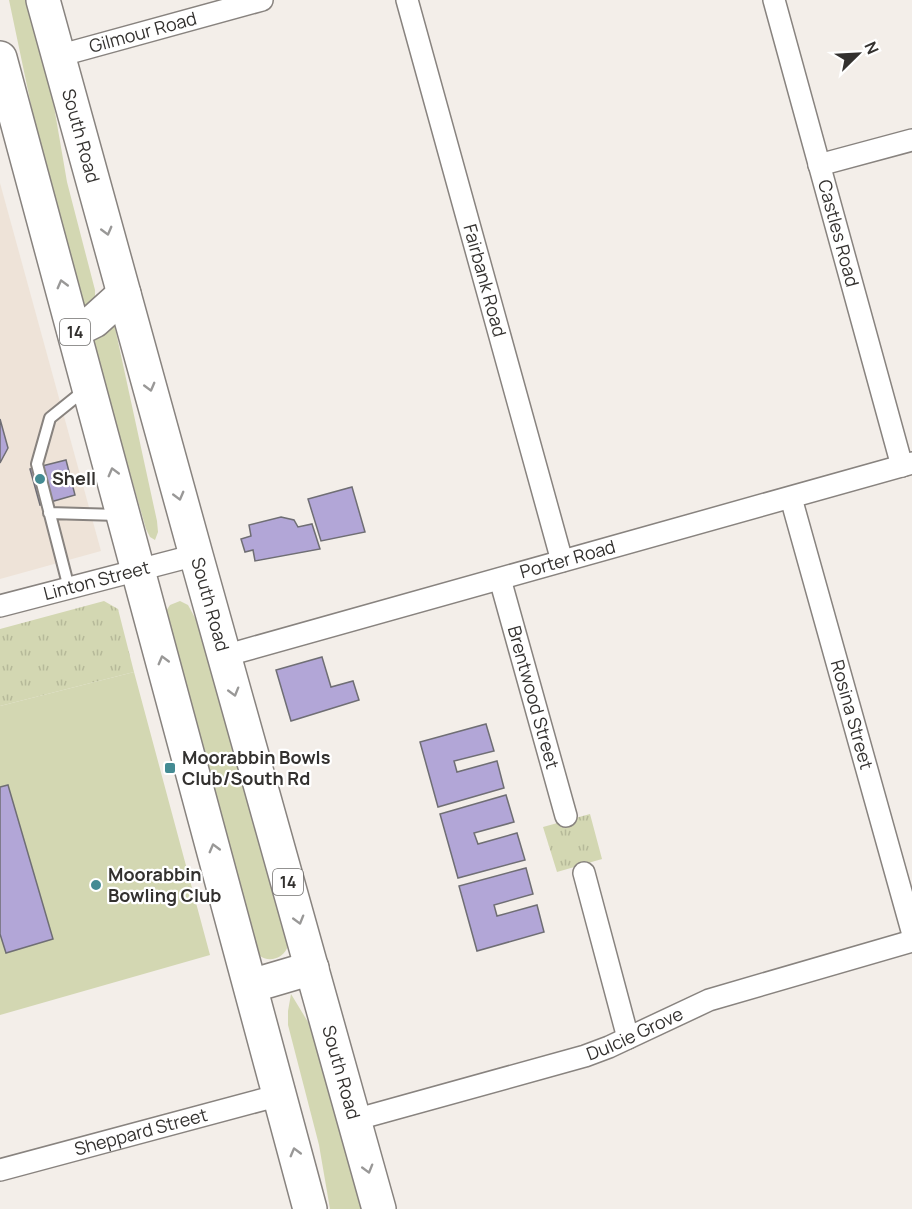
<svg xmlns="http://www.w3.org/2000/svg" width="912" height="1209" viewBox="0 0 912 1209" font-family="Manrope,sans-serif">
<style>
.built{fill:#eee3d8}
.grass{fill:#d3d7b2}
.park{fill:url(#park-tufts)}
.building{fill:#b2a6d7;stroke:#6f6e74;stroke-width:1.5}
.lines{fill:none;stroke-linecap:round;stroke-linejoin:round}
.lane-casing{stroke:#88837f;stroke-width:14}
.street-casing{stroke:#88837f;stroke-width:24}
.highway-casing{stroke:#88837f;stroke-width:36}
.lane{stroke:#fff;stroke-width:10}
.street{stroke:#fff;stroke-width:21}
.highway{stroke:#fff;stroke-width:33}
.oneway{stroke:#999897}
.poi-dot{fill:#448b93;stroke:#fff;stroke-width:2}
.labels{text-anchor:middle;stroke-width:4.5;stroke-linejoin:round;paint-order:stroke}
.shield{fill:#fff;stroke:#706f6d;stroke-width:1.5}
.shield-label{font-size:16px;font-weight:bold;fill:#33312f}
.street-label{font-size:18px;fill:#33312f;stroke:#fff}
.poi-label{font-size:18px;font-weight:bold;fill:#33312f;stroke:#fff;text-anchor:start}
</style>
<defs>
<pattern id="park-tufts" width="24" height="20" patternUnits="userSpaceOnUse" patternTransform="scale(1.5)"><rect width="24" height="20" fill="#d3d7b2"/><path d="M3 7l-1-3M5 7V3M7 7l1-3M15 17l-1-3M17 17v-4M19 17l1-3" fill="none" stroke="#b6b999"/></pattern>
</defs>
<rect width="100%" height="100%" fill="#f3eee9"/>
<!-- built -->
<path class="built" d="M0,183l101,368 -101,28z"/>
<!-- grass -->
<path class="grass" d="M9,0h19l23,89 16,93 28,108v10l-9,18 -43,-156z
M112,314l45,207 1,11 -3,8 -5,-3 -4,-8 -55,-192z
M180,601l8,4 12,22 88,319c-4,12 -19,18 -29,9l-93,-344 4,-6z
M134,672l76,283 -210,60v-309z
M291,994l17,28 11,32 43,155h-32l-11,-64 -31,-120v-14z"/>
<!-- park -->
<path class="park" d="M104,601l14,8 16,63 -134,34v-77z
M590,814l12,45 -45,13 -14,-45z"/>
<!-- building -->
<path class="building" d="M0,419l8,29 -8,15z
M66,460l9,35 -35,10 -10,-36z
M352,487l13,45 -44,9 -13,-42z
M281,517l13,3 4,7 14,-3 8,25 -65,12 -2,-11 -8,2 -4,-13 10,-3 -2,-11z
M322,657l9,30 22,-6 6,19 -68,21 -15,-51z
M486,724l8,27 -40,10 3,11 40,-11 7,27 -66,19 -18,-65z
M8,785l45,154 -47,14 -6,-19v-147z
M506,795l8,27 -40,11 4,11 39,-11 8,27 -67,18 -18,-64z
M526,868l7,26 -39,11 3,11 40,-11 7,27 -67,19 -18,-65z"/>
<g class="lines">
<defs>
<path id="lane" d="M49,513l69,2
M69,588l-32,-124 13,-46 36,-29"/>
<g id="street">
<path id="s1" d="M407,0l155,561"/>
<path id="s2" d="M774,0l128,466"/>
<path id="s3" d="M58,56l204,-56"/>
<path d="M819,165l93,-25"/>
<path id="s4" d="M791,498l121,433"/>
<path id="s5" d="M500,579l66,237"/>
<path id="s6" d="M0,606l196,-51"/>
<path id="s7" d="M224,656l688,-193"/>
<path d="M584,873l44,165"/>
<path id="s8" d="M354,1120l231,-64 24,-9 100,-47 203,-59"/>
<path id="s9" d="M0,1170l280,-75"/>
</g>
<g id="highway">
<path id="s10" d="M43,0l153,555 183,654"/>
<path d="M0,58l310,1151"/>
<path d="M74,331l20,-10 30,-27"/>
<path d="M251,986l61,-18"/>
</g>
</defs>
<!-- lane casing -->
<use href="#lane" class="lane-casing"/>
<!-- street casing -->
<use href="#street" class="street-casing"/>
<!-- highway casing -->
<use href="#highway" class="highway-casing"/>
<!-- lane -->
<use href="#lane" class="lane"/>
<!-- street -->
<use href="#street" class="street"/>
<!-- highway -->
<use href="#highway" class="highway"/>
</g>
<!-- one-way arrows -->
<defs><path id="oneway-chevron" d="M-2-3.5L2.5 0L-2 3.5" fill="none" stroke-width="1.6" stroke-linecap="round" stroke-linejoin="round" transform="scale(1.5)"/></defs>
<g class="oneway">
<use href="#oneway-chevron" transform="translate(107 231) rotate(75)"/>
<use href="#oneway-chevron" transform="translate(62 284) rotate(-105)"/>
<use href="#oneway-chevron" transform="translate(150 387) rotate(75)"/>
<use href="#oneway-chevron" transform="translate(113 472) rotate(-105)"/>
<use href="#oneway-chevron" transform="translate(179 496) rotate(75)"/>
<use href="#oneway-chevron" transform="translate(163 660) rotate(-105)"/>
<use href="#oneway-chevron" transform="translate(234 692) rotate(74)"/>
<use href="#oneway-chevron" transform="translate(214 848) rotate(-105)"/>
<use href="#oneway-chevron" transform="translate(299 920) rotate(74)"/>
<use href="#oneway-chevron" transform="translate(295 1152) rotate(-105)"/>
<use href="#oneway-chevron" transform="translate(368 1169) rotate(74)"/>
</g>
<!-- markers -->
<g class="poi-dot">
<circle cx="40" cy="479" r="6"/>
<rect x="164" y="762" width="12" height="12" rx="3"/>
<circle cx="96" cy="885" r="6"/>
</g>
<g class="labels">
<!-- shield labels -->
<g class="shield">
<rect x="60" y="319" width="30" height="26" rx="4.5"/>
<rect x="273" y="869" width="30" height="26" rx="4.5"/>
</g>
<g class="shield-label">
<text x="75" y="338">14</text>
<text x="288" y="888">14</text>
</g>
<!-- street labels -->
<g class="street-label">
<text dy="6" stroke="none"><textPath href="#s3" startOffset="88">Gilmour Road</textPath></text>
<text dy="6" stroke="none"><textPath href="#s10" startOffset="141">South Road</textPath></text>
<text dy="6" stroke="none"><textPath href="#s2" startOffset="242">Castles Road</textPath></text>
<text dy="6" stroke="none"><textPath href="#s1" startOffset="291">Fairbank Road</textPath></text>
<text dy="6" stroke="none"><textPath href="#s7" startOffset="357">Porter Road</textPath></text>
<text dy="6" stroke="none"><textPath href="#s6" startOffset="100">Linton Street</textPath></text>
<text dy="6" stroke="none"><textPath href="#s10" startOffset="627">South Road</textPath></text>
<text dy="6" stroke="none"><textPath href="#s5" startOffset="123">Brentwood Street</textPath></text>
<text dy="6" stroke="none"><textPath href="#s4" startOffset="225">Rosina Street</textPath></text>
<text dy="6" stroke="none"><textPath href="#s8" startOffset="294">Dulcie Grove</textPath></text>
<text dy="6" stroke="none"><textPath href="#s10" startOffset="1113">South Road</textPath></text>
<text dy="6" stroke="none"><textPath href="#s9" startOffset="146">Sheppard Street</textPath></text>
</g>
<!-- poi labels -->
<g class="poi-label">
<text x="52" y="485">Shell</text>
<text x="182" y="764">Moorabbin Bowls<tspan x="182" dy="21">Club/South Rd</tspan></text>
<text x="108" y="881">Moorabbin<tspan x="108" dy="21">Bowling Club</tspan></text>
</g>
</g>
<!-- north arrow -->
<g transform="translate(858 54) rotate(66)" stroke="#ffffff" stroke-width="4.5" paint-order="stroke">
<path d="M0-4.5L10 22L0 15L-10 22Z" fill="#33312f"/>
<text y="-9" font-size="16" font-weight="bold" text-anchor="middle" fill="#33312f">N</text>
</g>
</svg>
